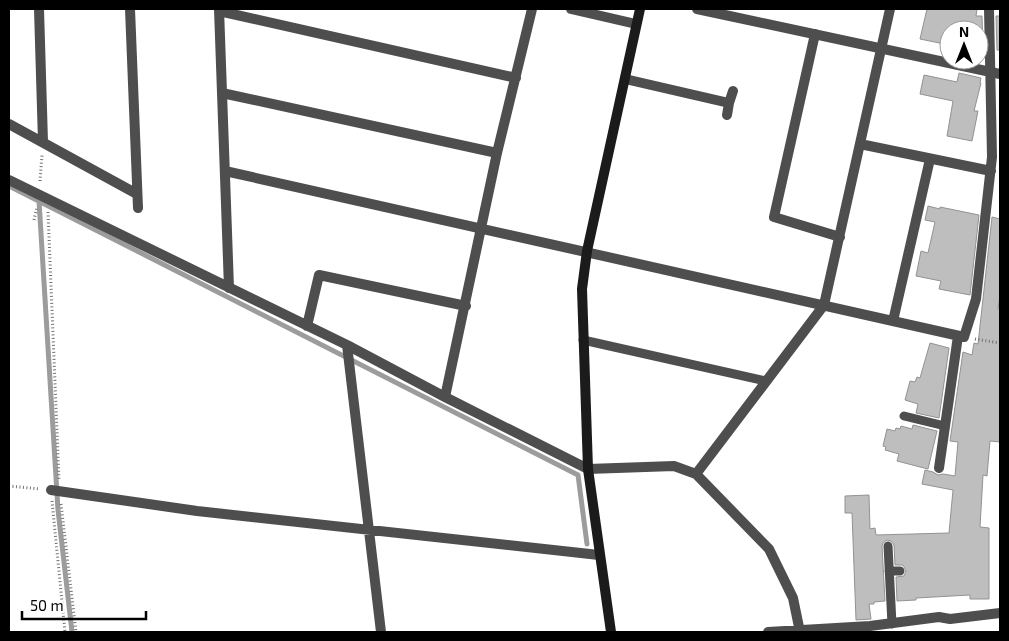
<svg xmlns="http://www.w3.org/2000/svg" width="1009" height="641" viewBox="0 0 1009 641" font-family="'Exo 2',sans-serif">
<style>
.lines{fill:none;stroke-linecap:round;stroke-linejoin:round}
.stream{stroke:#9c9c9c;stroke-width:5}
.building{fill:#bebebe;stroke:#929292}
.path{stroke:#707070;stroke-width:3;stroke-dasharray:1 2.5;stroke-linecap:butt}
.lane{stroke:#4e4e4e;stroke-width:9}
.street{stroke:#4e4e4e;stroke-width:10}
.secondary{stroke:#1b1b1b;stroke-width:10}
</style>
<rect width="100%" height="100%" fill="#fff"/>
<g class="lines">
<!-- stream -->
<path class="stream" d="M9,186l569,289 9,69
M39,201l19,309 14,122"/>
</g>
<!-- building -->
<path class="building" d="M927,9h50l-1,7h6l1,33h-4v-19h-30v15l-29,-6z
M996,16h4v34h-3z
M959,73l22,5 -1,5h1l-7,28h4l-6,30 -25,-5 6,-35 -33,-7 4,-19 33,7z
M928,206l12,3v-2l39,8 -9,80 -31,-6 2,-8 -25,-5 5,-25 7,2 7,-31 -10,-2z
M992,217l8,2v77l-2,13h2v133l-10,-1 -3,35 -4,-1 -3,52 9,1v71h-19v-4l-54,3v2l-19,1 -1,-24 8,-1 2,-5 -3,-6h-8l-1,-20 -3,-4 -4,-1 -4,3 -1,3 3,55 -11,1v2h-5l2,15 -15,1 -4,-107h-7v-17l24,-1 1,34 5,-1 1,7 73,-2 4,-43 -31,-6 3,-14 8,2 5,3 5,-1 12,2 3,-34 -8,-1 13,-89 9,3 2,-12 4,1z
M930,343l19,5 -10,70 -23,-5 2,-9 -13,-4 5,-19 5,1 2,-5 3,1z
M913,425l24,6 -9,38 -31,-8 2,-7 -14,-4 1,-3 -3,-1 4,-17 8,2 1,-3 4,1 1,-3 11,3z"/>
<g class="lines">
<!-- path -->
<path class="path" d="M40,181l2,-26
M48,212l11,268
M34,220l3,-13
M975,339l25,4
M9,486l31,3
M52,501l13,131
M61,504l15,128"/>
<!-- lane -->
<path class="lane" d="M583,340l183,41
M904,416l41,10
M888,546l4,78
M889,571h11"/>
<!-- street -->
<path class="street" d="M39,9l4,133
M130,9l8,199
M219,9l10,279
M571,9l65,15
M697,9l303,65
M219,11l297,67
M815,34l-41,183 66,20
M625,79l104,24 4,-12
M222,93l275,60
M727,115l2,-12
M9,124l128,70
M860,144l131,27
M225,171l739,166 12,-38 16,-142 -3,-148
M9,180l338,165 98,52 143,72 86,-3 22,8 73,75 24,49 7,34
M893,321l37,-162
M307,326l12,-51 147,31
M347,345l34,287
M445,397l52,-244 35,-144
M939,468l19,-132
M696,474l128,-169 66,-296
M51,490l146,21 402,44
M768,632l102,-6 69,-9 11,2 50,-6"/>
<!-- secondary -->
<path class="secondary" d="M611,632l-23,-163 -6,-180 5,-38 53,-242"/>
</g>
<!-- border -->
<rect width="1009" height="641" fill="none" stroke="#000000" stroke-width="20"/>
<!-- north arrow -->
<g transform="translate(964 45)"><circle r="24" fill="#ffffff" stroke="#999999"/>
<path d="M0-4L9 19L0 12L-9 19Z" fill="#000000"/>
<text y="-8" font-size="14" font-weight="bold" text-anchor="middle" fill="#000000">N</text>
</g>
<!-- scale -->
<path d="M22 611v8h124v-8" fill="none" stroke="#000000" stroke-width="2.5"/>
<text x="30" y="611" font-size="15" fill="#000000" stroke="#ffffff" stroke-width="4" paint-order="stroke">50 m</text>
</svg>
